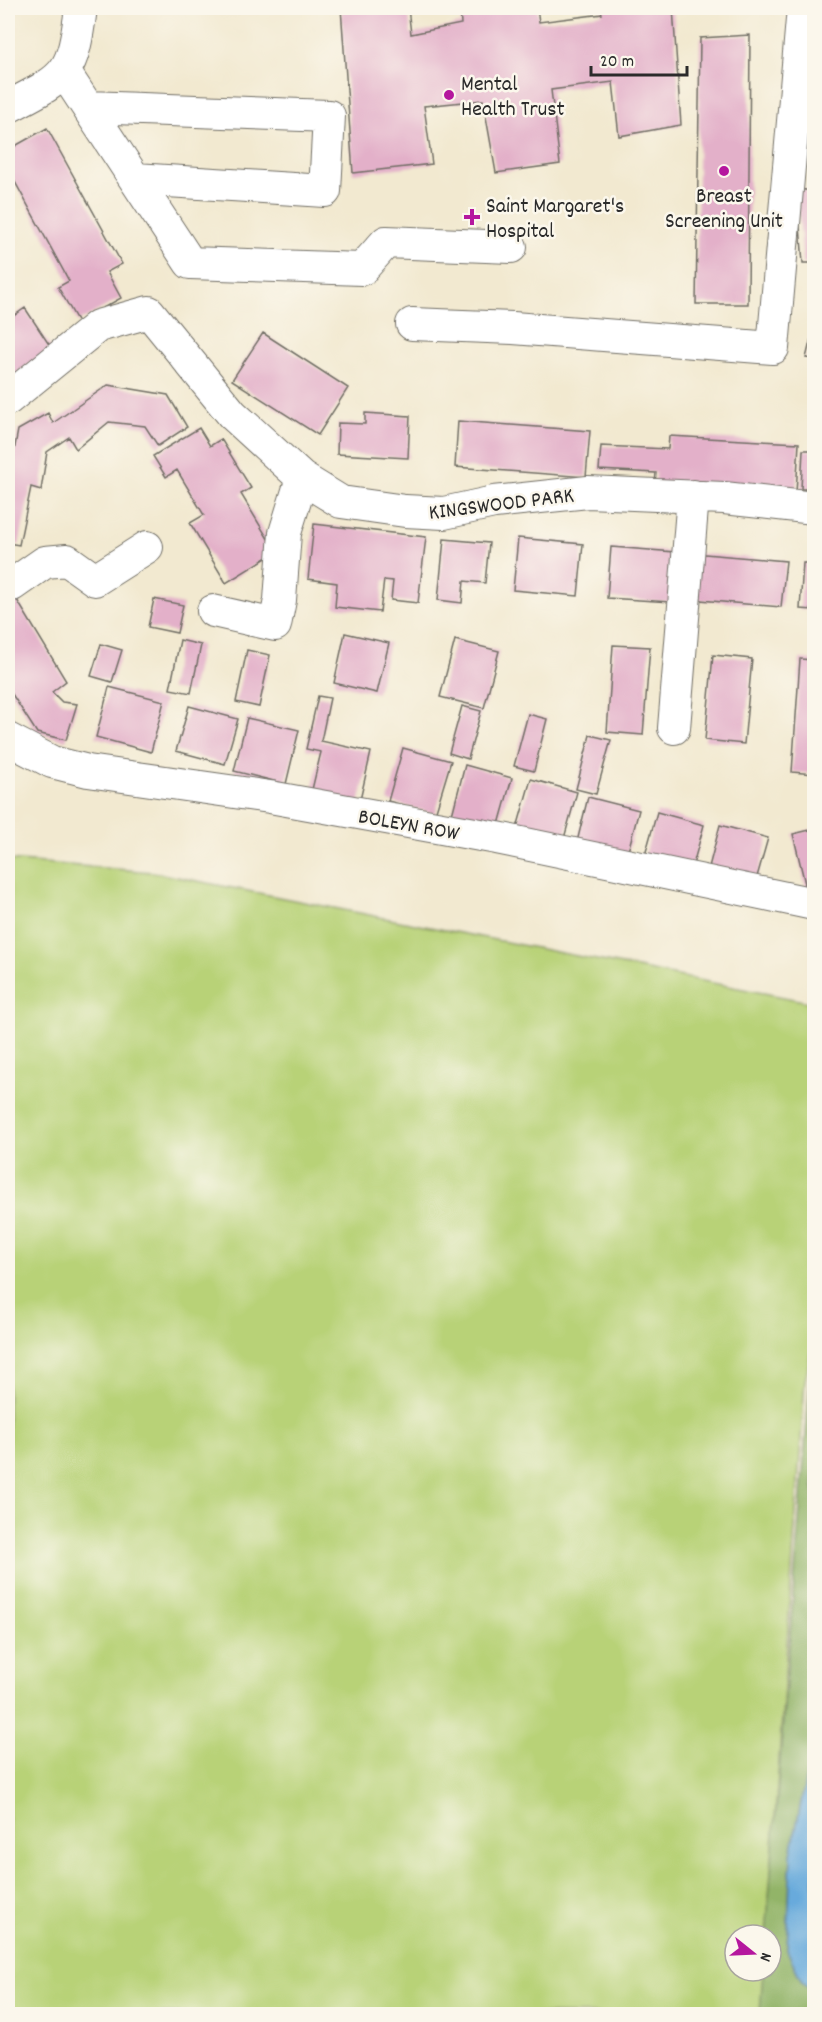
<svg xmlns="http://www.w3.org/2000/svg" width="822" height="2022" viewBox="0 0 822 2022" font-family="Dekko,sans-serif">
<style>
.green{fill:#b8d277;stroke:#727e51;stroke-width:1.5}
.forest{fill:#92b468;stroke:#5e704a;stroke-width:1.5}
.water{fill:#68aadc;stroke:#4a6a84;stroke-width:1.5}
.building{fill:#e3b0c9}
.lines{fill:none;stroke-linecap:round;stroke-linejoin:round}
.minor-casing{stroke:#716e65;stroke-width:34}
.minor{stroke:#fff;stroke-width:32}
.poi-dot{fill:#b5179e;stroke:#fbf7ec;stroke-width:2}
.labels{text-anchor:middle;stroke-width:5;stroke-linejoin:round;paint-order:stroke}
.poi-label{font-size:22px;fill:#2b2b2b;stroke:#fbf7ec;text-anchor:start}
.street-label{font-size:22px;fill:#2b2b2b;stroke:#fbf7ec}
</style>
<rect width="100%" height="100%" fill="#fbf7ec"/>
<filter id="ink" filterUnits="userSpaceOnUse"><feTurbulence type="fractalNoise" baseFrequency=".0167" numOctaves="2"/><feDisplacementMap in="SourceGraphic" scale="12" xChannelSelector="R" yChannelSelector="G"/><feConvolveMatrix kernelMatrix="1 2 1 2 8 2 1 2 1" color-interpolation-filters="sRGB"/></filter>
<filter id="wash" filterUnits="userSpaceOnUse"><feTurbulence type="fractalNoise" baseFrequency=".008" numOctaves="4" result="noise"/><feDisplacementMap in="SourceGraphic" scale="24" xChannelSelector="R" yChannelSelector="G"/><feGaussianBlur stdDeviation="1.35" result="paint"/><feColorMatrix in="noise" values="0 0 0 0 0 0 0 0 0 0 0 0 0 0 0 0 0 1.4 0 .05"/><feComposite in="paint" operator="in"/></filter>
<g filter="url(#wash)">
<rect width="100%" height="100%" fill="#f2e9d0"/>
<!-- green -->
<path class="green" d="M8,860l144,12 662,131v334l-9,44 -38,554h-32v36h29l-3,43h-753z"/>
<!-- forest -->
<path class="forest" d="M814,1368v403l-7,1 -16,82 -4,96 15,32 12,11v21h-54l3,-43h8v-36h-5l45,-566z"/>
<!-- water -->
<path class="water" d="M814,1771v222l-12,-11 -15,-32 4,-96 16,-82z"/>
<g id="blocks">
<!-- building -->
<path class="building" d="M341,8h67l3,26 50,-10 -1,-16h77l2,14 63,-8 -1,-6h72l8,117 -62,11 -6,-54 -62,8 9,74 -64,9 -13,-73 -59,6 8,58 -79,9z
M750,35l-2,269h-52l4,-266z
M47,128l75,136 -15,8 14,26 -43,24 -20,-35 11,-6 -61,-112v-19z
M797,189l17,2v72h-11z
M25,308l27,41 -44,31v-60z
M814,326v33l-8,-1z
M263,333l85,55 -30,47 -86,-55z
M108,385l60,10 19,32 -29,19 -13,-20 -36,-4 -33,27 -7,-12 -22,15 -6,38 -10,-3 -12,58 -11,-2v-59l10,-54 30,-17 5,10z
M365,413l45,3 -2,42 -71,-4 1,-31 27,1z
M458,421l132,10 -4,46 -131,-10z
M199,428l11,18 11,-7 30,49 -10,6 35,58 -50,31 -36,-60 14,-8 -27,-45 -11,7 -13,-21z
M669,436l130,7 -3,50 -141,-8 1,-12 -57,-3 2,-24 67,3z
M803,450h11v39h-13z
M314,524l112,13 -8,66 -27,-3 2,-19 -9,-1 -4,32 -45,-5 2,-24 -29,-4z
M518,538l65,6 -5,52 -65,-6z
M444,539l45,4 -4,40 -21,-2 -2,22 -24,-3z
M611,547l64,5 -4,50 -64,-4z
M693,553l93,8 -5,46 -92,-8z
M803,563h11v47l-14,-1z
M8,585l58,96 -14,11 10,10 15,2 -11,36 -29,-7 -29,-45z
M154,599l29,6 -6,28 -29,-6z
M345,633l44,10 -12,50 -43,-10z
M180,640l21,5 -10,48 -21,-4z
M455,640l44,11 -15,57 -44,-11z
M101,644l21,6 -10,32 -21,-6z
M613,645l37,2 -7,88 -36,-3z
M247,650l23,5 -11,52 -23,-5z
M713,655l39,4 -8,85 -39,-4z
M800,659l14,1v114l-22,-2z
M109,687l55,14 -13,51 -55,-15z
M318,696l12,2 -9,43 50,11 -13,57 -48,-11 11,-46 -15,-3z
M189,706l49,13 -13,45 -49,-13z
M462,706l19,5 -13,48 -19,-6z
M528,714l19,5 -13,52 -20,-5z
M247,718l52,12 -13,54 -52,-13z
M590,735l21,5 -15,54 -20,-5z
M403,748l48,13 -16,53 -47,-13z
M465,765l47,13 -14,50 -46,-13z
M531,779l46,13 -14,50 -46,-14z
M588,797l51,13 -12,45 -50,-13z
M657,812l47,13 -13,47 -47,-13z
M720,825l48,13 -13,46 -47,-13z
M814,829v61l-7,2 -14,-58z"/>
</g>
</g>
<g filter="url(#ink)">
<use href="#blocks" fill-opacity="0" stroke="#716e65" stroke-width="1.5"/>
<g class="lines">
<defs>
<path id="minor" d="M65,73l125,190 172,6 24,-27 125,5
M8,107c59,-31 64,-30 73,-99
M88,107l241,9 -4,75 -190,-12
M412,324l101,4 260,20 30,-340
M8,399l90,-73 51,-14 83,102 70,64 39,24 64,9 39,2 50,-11 94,-10 136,6 90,10
M12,585l33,-23 22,-2 28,20 52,-33
M213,611l62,14 5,-25 5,-67 17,-55
M674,728l19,-232
M8,739l44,23 36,9 182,26 227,41 317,66"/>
</defs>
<!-- minor casing -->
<use href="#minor" class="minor-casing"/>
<!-- minor -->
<use href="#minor" class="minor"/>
</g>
</g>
<!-- markers -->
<g class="poi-dot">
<circle cx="449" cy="95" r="6"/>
<circle cx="724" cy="171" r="6"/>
<path d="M469 208h6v6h6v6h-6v6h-6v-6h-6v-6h6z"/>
</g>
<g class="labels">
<!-- poi labels -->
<g class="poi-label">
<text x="461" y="90">Mental<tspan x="461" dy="25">Health Trust</tspan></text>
<text x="724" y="202" text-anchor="middle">Breast<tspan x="724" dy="25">Screening Unit</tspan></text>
<text x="486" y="212">Saint Margaret's<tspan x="486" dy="25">Hospital</tspan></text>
</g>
<!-- street labels -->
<g class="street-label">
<text transform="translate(501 502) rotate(-7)" y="8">KINGSWOOD PARK</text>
<text transform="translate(409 823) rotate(10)" y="8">BOLEYN ROW</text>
</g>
</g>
<!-- margin -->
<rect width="822" height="2022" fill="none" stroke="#fbf7ec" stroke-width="30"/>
<!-- north arrow -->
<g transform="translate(753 1953) rotate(108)"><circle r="28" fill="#fbf7ec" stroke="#a8a59f" stroke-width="1.5"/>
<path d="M0-4.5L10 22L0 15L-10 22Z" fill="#b5179e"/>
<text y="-9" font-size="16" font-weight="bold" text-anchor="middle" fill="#2b2b2b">N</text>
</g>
<!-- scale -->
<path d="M591 66v9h96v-9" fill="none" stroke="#2b2b2b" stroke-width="3"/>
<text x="600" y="66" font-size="18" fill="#2b2b2b" stroke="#fbf7ec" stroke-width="4.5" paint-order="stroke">20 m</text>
</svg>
